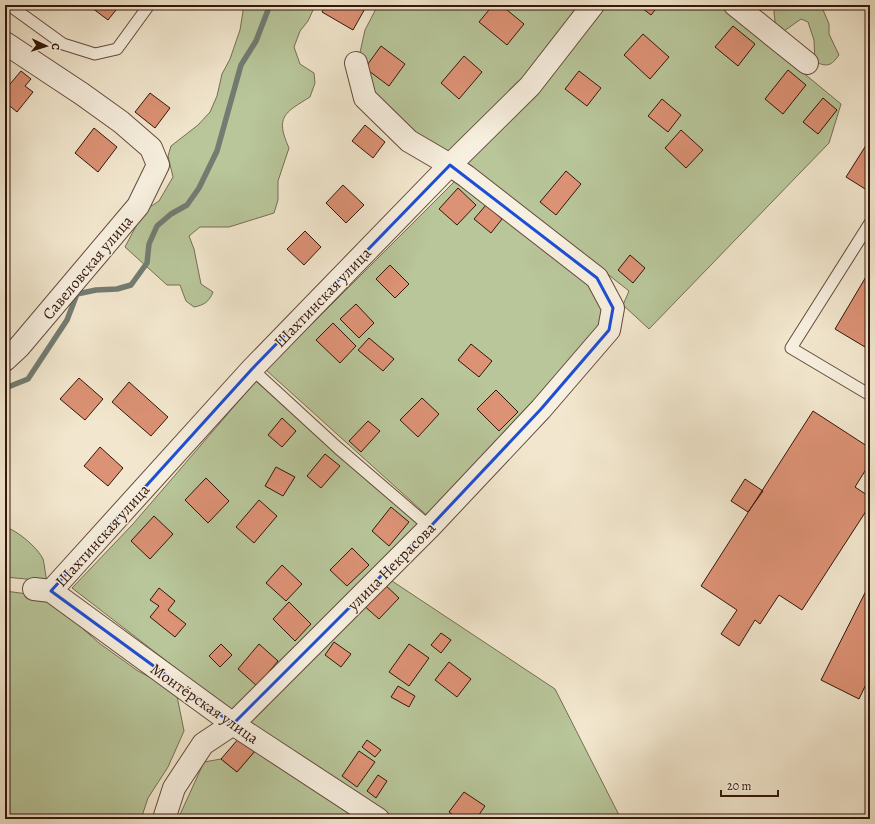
<svg xmlns="http://www.w3.org/2000/svg" width="875" height="824" viewBox="0 0 875 824" font-family="Alegreya,serif">
<style>
.green{fill:#b8c69a;stroke:#766e52}
.lines{fill:none;stroke-linecap:round;stroke-linejoin:round}
.stream{stroke:#727c72;stroke-width:5.5}
.building{fill:#dc9275;stroke:#34160a}
.service-casing{stroke:#644a3b;stroke-width:13}
.minor-casing{stroke:#644a3b;stroke-width:24}
.service{stroke:#f7efdf;stroke-width:11}
.minor{stroke:#f7efdf;stroke-width:22}
.marked{fill:none;stroke:#1d4ed8;stroke-width:3;stroke-linejoin:round}
.labels{text-anchor:middle;stroke-width:3;stroke-linejoin:round;paint-order:stroke}
.street-label{font-size:16px;fill:#34160a;stroke:#f7efdf}
</style>
<rect width="100%" height="100%" fill="#f2e7ce"/>
<filter id="stains"><feTurbulence type="fractalNoise" baseFrequency=".005" numOctaves="4"/><feColorMatrix values="0 0 0 0 .2 0 0 0 0 .09 0 0 0 0 .02 0 0 0 .5 -.17"/></filter>
<radialGradient id="worn" r=".72"><stop offset=".6" stop-color="#630" stop-opacity="0"/><stop offset="1" stop-color="#630" stop-opacity=".3"/></radialGradient>
<!-- green -->
<path class="green" d="M244,5h76l-6,3 -6,13 -8,10 -6,16 6,17 14,9 1,10 -5,14c-26,16 -35,20 -21,51l-11,33v19l-4,13 -45,14h-29l-11,9 5,13 7,35 12,8c-4,10 -9,13 -19,15l-8,-6 -6,-16h-13l-42,-38 19,-36 15,-10 14,-24 -5,-21 3,-10 27,-21 12,-13 7,-16 5,-22 8,-15 10,-29z
M378,5h206l-49,68 -86,81 -35,-19 -43,-42 -12,-36 6,-27z
M604,5h117l120,99 -12,39 -180,186 -26,-24 6,-14 -162,-128 78,-79z
M775,5h46l8,19v10l10,21c-8,11 -11,12 -24,7l-1,-22 -6,-18 -7,-3 -17,12 -8,-3 -2,-15z
M457,179l130,103 16,27 -7,26 -165,184 -165,-149z
M256,381l165,144 -187,188 -162,-125 61,-64z
M5,527c12,3 33,21 38,32 2,7 2,16 4,22l-42,-4z
M386,577l169,112 66,130h-224l-147,-96z
M5,591l38,5 13,9 43,38 39,28 38,20 8,40 -16,36 -20,31 -7,21h-136z
M255,751l108,68h-185l26,-57 17,-3 16,13z"/>
<g class="lines">
<!-- stream -->
<path class="stream" d="M5,390l3,-3 20,-8 39,-59 10,-26 19,-4 21,-1 14,-4 16,-22 2,-19 8,-18 14,-12 16,-9 12,-17 18,-37 24,-86 15,-24 12,-31v-5"/>
</g>
<!-- building -->
<path class="building" d="M88,5h32l-12,15z
M326,5h41l-14,25 -31,-18z
M493,5h8l23,19 -17,21 -28,-23z
M638,5h21l-8,10z
M733,26l22,18 -17,22 -23,-19z
M643,34l26,23 -19,22 -26,-24z
M381,46l24,18 -16,22 -24,-18z
M464,56l18,16 -23,27 -18,-16z
M788,70l18,15 -23,29 -18,-15z
M21,71l10,8 -6,7 8,6 -16,20 -12,-10v-12z
M579,71l22,17 -14,18 -22,-17z
M150,93l20,15 -15,20 -20,-16z
M823,98l14,12 -19,24 -15,-12z
M662,99l19,16 -13,17 -20,-16z
M365,125l20,17 -12,16 -21,-17z
M94,128l23,19 -19,25 -23,-19z
M681,130l22,20 -17,18 -21,-20z
M870,139v53l-24,-15z
M566,171l15,13 -25,31 -16,-13z
M343,185l21,20 -18,18 -20,-20z
M458,188l18,17 -19,20 -18,-16z
M486,205l16,14 -11,14 -17,-14z
M305,231l16,16 -17,18 -17,-16z
M630,255l15,13 -12,15 -15,-13z
M390,265l19,19 -14,14 -19,-19z
M870,270v80l-35,-21z
M356,304l18,19 -15,15 -19,-19z
M333,323l23,23 -16,17 -24,-23z
M369,338l25,21 -11,12 -25,-21z
M471,344l21,17 -13,16 -21,-17z
M79,378l24,21 -18,21 -25,-21z
M129,382l39,35 -17,19 -39,-34z
M496,390l22,22 -19,19 -22,-22z
M422,398l17,16 -21,23 -18,-17z
M813,411l57,37v15l-15,24 15,10v8l-68,105 -23,-15 -19,29 -5,-4 -16,26 -18,-12 16,-24 -36,-24z
M282,418l14,13 -14,16 -14,-12z
M368,421l12,10 -19,21 -12,-11z
M100,447l23,21 -15,18 -24,-20z
M325,454l15,12 -19,22 -14,-12z
M276,467l19,10 -12,19 -18,-10z
M206,478l23,23 -21,22 -23,-23z
M745,479l18,12 -15,21 -17,-11z
M259,500l18,16 -23,27 -18,-16z
M391,507l18,15 -20,24 -17,-15z
M154,516l19,18 -23,25 -19,-18z
M352,548l17,17 -22,21 -17,-16z
M282,565l20,19 -16,17 -20,-18z
M382,582l17,16 -20,21 -17,-15z
M870,583v93l-11,23 -38,-19z
M159,588l16,13 -7,9 18,14 -11,13 -25,-20 9,-11 -9,-6z
M289,602l22,22 -16,17 -22,-22z
M441,633l10,7 -10,13 -10,-8z
M334,642l17,12 -10,13 -16,-12z
M221,644l11,11 -12,12 -11,-11z
M259,644l19,17 -21,25 -19,-17z
M409,644l20,14 -20,28 -20,-14z
M449,662l22,17 -14,18 -22,-17z
M398,686l17,10 -6,11 -18,-10z
M239,738l16,13 -18,21 -16,-13z
M367,740l14,10 -6,7 -13,-10z
M359,751l16,11 -18,25 -15,-11z
M378,775l9,6 -11,17 -9,-7z
M464,792l21,14 -9,13h-17l-10,-7z"/>
<g class="lines">
<defs>
<path id="service" d="M9,5l54,39 32,10 22,-5 32,-44
M870,223l-79,125 79,47
M252,369l86,79 92,79"/>
<path id="minor" d="M735,5l72,58
M5,43l77,51 39,28 30,26 7,17 -20,41 -119,141 -14,13
M34,589l17,2 182,133 145,95
M51,591l201,-222 198,-204 80,-79 63,-81
M164,819l10,-31 29,-44 30,-20 197,-197 111,-118 68,-79 4,-22 -16,-30 -131,-102 -16,-11 -41,-24 -44,-43 -9,-35"/>
</defs>
<!-- service casing -->
<use href="#service" class="service-casing"/>
<!-- minor casing -->
<use href="#minor" class="minor-casing"/>
<!-- service -->
<use href="#service" class="service"/>
<!-- minor -->
<use href="#minor" class="minor"/>
</g>
<!-- marked area -->
<path class="marked" d="M450,165l147,113 16,30 -4,22 -68,79 -111,118 -197,197 -182,-133 201,-222z"/>
<g class="labels">
<!-- street labels -->
<g class="street-label">
<text transform="translate(87 267) rotate(-50)" y="6">Савеловская улица</text>
<text transform="translate(322 297) rotate(-46)" y="6">Шахтинская улица</text>
<text transform="translate(102 535) rotate(-48)" y="6">Шахтинская улица</text>
<text transform="translate(391 566) rotate(-45)" y="6">улица Некрасова</text>
<text transform="translate(205 703) rotate(35)" y="6">Монтёрская улица</text>
</g>
</g>
<!-- margin -->
<rect width="875" height="824" fill="none" stroke="#f2e7ce" stroke-width="20"/>
<rect x="6" y="6" width="863" height="812" fill="none" stroke="#34160a" stroke-width="2"/>
<rect x="10" y="10" width="855" height="804" fill="none" stroke="#34160a"/>
<!-- north arrow -->
<g transform="translate(46 46) rotate(94)" stroke="#f7efdf" stroke-width="3" paint-order="stroke">
<path d="M0-3L7 15L0 10L-7 15Z" fill="#34160a"/>
<text y="-6" font-size="11" font-weight="bold" text-anchor="middle" fill="#34160a">С</text>
</g>
<!-- scale -->
<path d="M721 790v6h57v-6" fill="none" stroke="#34160a" stroke-width="2"/>
<text x="727" y="790" font-size="12" fill="#34160a" stroke="#f7efdf" stroke-width="3" paint-order="stroke">20 m</text>
<rect width="100%" height="100%" filter="url(#stains)"/>
<rect width="100%" height="100%" fill="url(#worn)"/>
</svg>
